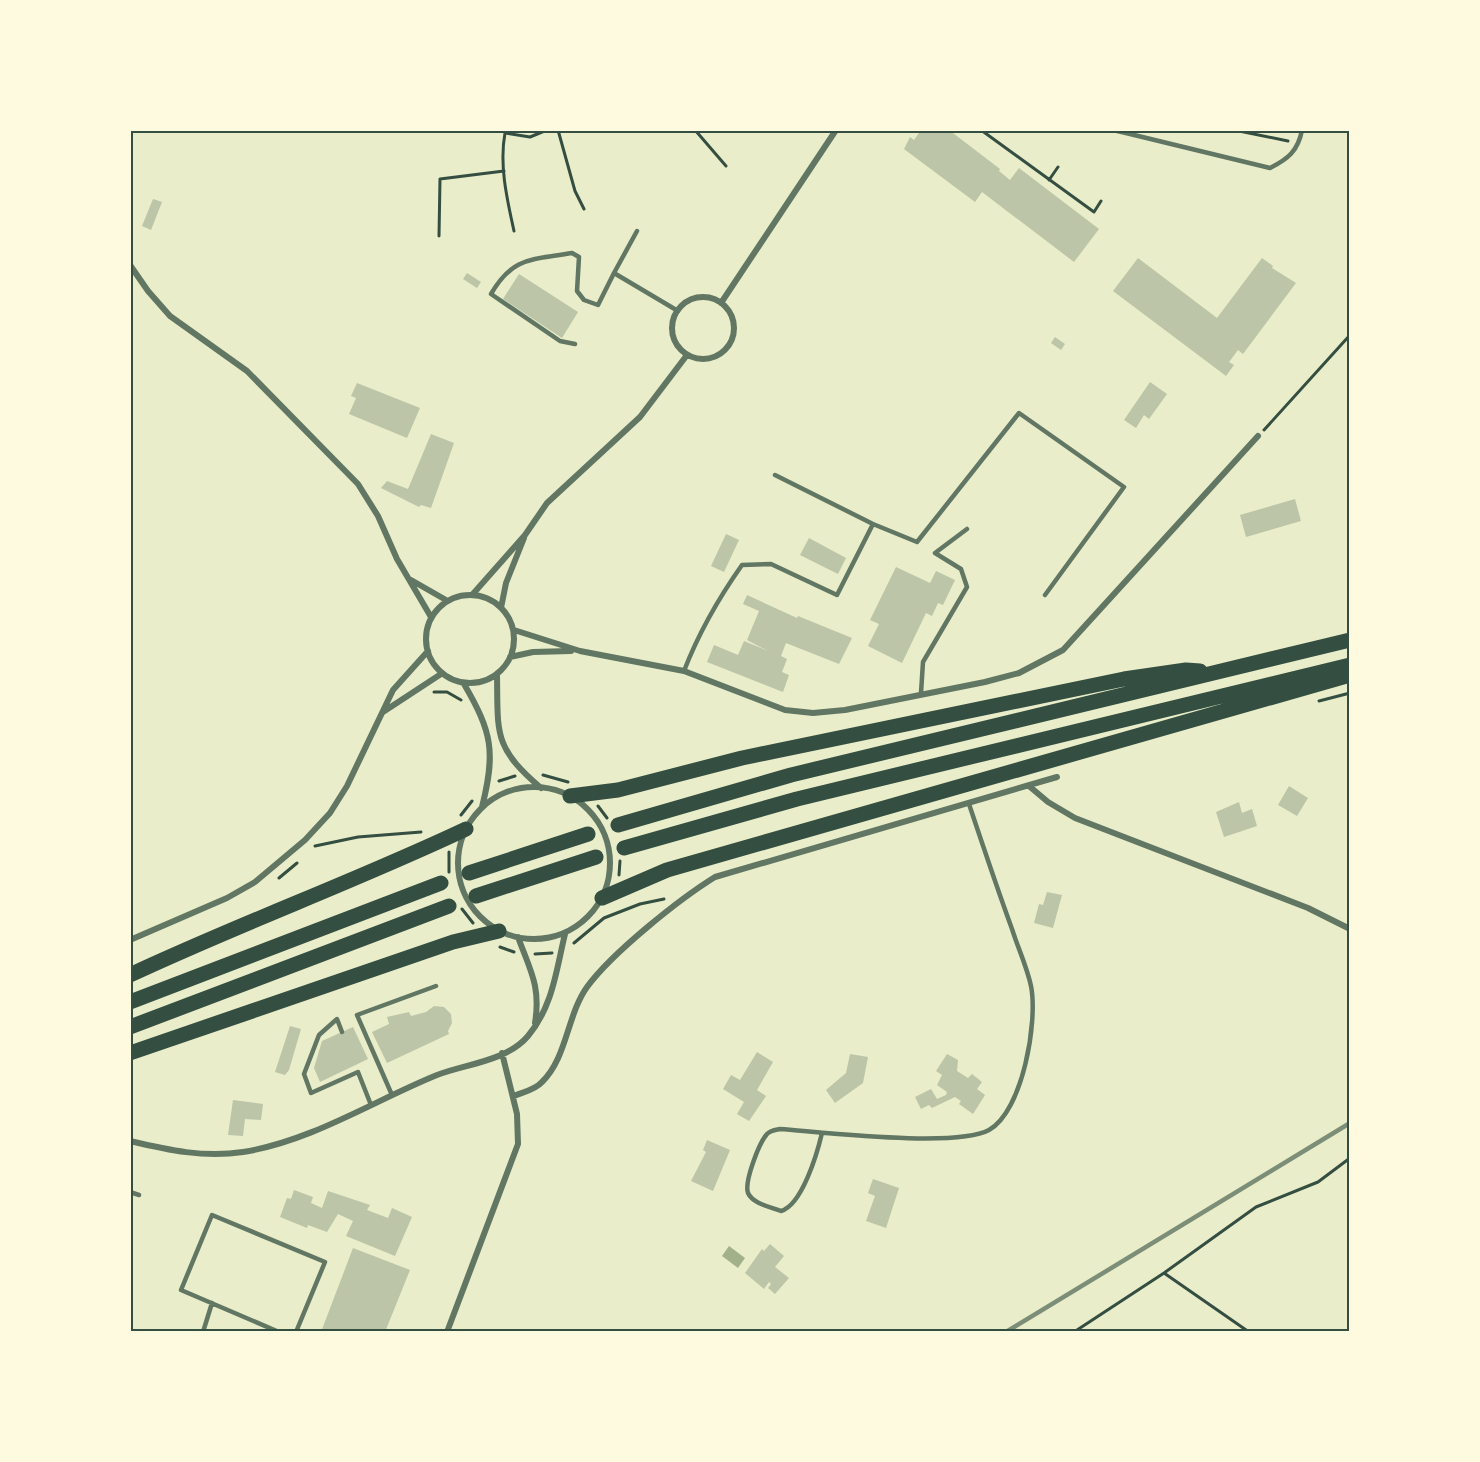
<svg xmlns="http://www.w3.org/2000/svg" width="1480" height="1462" viewBox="0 0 1480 1462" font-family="'Space Grotesk',sans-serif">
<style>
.water{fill:#a3b18a}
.building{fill:#bcc5a7}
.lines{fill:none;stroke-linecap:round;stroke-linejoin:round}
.path{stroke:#344e41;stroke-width:3}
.service{stroke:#617663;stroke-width:4.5}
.minor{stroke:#617663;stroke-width:6}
.trunk{stroke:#344e41;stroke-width:15}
.rail{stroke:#7c8e77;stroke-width:4.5}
.neatline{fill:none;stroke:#344e41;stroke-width:2}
</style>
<rect width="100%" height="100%" fill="#e9edc9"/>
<!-- water -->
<path class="water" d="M729,1246l16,12 -7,10 -16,-12z"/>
<!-- building -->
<path class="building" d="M921,130h28l51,39 -1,2 11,9 9,-12 80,61 -25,33 -92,-70 -7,10 -71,-53 6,-12 4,3z
M153,199l9,3 -11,28 -9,-4z
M1138,258l79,60 45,-60 11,8 -1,2 24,15 -53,71 -5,-4 -9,12 5,3 -8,11 -113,-85z
M467,273l14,9 -4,6 -14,-9z
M519,274l59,38 -16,26 -59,-39z
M1055,337l10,7 -4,6 -10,-7z
M1150,382l17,12 -18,25 -5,-4 -8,13 -12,-8z
M357,383l63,25 -13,30 -58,-24 7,-16 -5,-2z
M431,434l23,9 -23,65 -10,-3 -2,2 -38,-19 6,-7 21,8z
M1295,499l6,22 -55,16 -6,-22z
M726,534l13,6 -15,32 -13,-6z
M809,538l37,20 -8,16 -38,-19z
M896,567l34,16 6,-12 19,9 -12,25 -5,-2 -6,13 -6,-3 -24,50 -34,-17 11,-22 -9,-4z
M747,595l50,23 1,-2 54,22 -13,26 -53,-21 -5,13 6,3 -5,13 7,3 -6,17 -76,-30 7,-17 24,10 6,-14 24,10 -21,-11 12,-29 -16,-7z
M1289,786l19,12 -11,18 -19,-11z
M1239,802l3,11 10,-4 5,17 -33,11 -8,-25z
M1047,892l15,3 -9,33 -19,-5 5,-19 4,1z
M434,1006l10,1 7,7 1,9 -4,8 1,3 -62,29 -15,-31 17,-8 -2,-7 22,-5 2,4 15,-4z
M290,1026l11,3 -12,41 -4,5 -10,-3z
M353,1027l15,32 -48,23 -6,-14 8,-27z
M757,1052l16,10 -16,28 9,6 -17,25 -12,-7 7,-12 -21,-13 8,-14 9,5z
M850,1054l18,3 -5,26 -28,20 -9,-13 20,-17z
M947,1054l11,6 -1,11 11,7 4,-4 10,8 -5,7 8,6 -12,19 -14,-10 2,-3 -6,-4 -23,11 -3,-3 -8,4 -6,-12 16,-8 6,10 9,-4 1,-3 -10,-7 5,-10 -6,-4z
M233,1100l30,4 -2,16 -16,-1 -2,17 -15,-1z
M707,1140l23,10 -17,41 -22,-10 15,-29 -3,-2z
M873,1179l26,9 -13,40 -20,-7 9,-25 -7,-3z
M294,1190l19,7 -2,6 11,5 6,-17 42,14 -3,5 21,8 4,-10 20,9 -17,39 -49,-20 7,-15 -15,-7 -11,18 -19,-7 -1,3 -27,-11 7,-19 4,1z
M770,1244l14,12 -9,11 14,11 -14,16 -7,-6 3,-4 -2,-2 -5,7 -19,-16 17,-24 2,2z
M353,1248l57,22 -25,62h-64z"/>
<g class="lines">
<!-- path -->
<path class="path" d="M558,130l17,61 9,18
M695,130l31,36
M981,130l113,82 7,-11
M1234,130l54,11
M1049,180l9,-13
M514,231c-7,-32 -15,-66 -9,-98l25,4 17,-7
M439,236l1,-57 64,-8
M1264,430l86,-95
M434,692h13l14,8
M1319,701l31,-8
M543,775l25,7
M499,781l16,-5
M598,806l9,12
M461,815l11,-14
M315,846l43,-9 63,-5
M449,852v20
M619,875l1,-14
M279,878l18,-15
M462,909l11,14
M574,943l30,-25 36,-14 24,-5
M500,947l14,5
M535,954l17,-1
M1164,1273l85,59
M1074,1332l90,-59 92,-66 62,-25 32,-24"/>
<!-- service -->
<path class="service" d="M1113,130l17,4 1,-4
M1130,134l140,34c18,-9 28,-17 32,-38
M637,231l-23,42 64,38
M575,344l-15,-3 -69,-47c22,-38 41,-34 81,-41l7,4 -2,34 7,9 14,5 16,-32
M775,475l98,49
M684,671c15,-39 34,-72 58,-106l29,-1 66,31 36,-71 44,18 102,-129 105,74 -79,108
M921,693l2,-31 44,-75 -6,-18 -26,-16 32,-24
M342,1032l-5,-13 -18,16 -15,39 7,19 47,-21 13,33
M392,1095l-35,-80 79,-29
M822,1133c-5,21 -20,72 -41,78 -10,-4 -28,-7 -33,-18 -4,-11 11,-50 19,-59 4,-4 8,-4 13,-5 42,3 176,19 209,1 34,-19 49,-109 42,-144 -4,-19 -13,-38 -19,-57 -15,-41 -29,-83 -43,-125
M130,1192l9,3
M203,1332l9,-29
M279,1332l-98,-42 31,-75 113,47 -29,70"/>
<!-- minor -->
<path class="minor" d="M130,265l18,26 22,25 77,55 111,113 20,32 19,43 34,58
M672 328a31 31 0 1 1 62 0a31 31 0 1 1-62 0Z
M721,303l115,-173
M411,580l35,20
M426 639a44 44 0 1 1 88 0a44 44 0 1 1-88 0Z
M472,595l53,-60 22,-32 93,-86 47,-62
M501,608l5,-25 18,-45
M514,630l66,21 104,20 101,39 28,3 32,-3 140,-28 34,-9 44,-23 195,-214
M510,657l23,-5 38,-1
M497,674c1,60 -4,73 44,114
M464,684c28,48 32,68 18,123
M383,712l58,-38
M1029,786l19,16 27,16 233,90 42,21
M458 863a76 76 0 1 1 152 0a76 76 0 1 1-152 0Z
M518,937c12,33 23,49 17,86
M130,940l97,-42 28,-16 50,-42 25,-27 17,-27 46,-96 35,-39
M514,1096c9,-4 21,-6 28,-14 25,-24 25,-67 45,-95 25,-34 91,-87 128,-110l342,-100
M130,1141c38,9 74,17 113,11 69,-11 130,-51 194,-77 29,-11 70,-14 91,-39 25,-30 28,-65 37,-102
M447,1332l71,-188 -1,-30 -15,-61"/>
<!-- trunk -->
<path class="trunk" d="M570,796l48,-6 124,-32 382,-79 62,-9 14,1
M618,825l173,-50 559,-135
M624,848l173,-49 553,-134
M469,873l119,-39
M476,896l120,-39
M602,898l65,-28 683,-195
M130,975c111,-52 226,-94 336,-146
M130,1002l311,-119
M130,1027l319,-121
M130,1053l323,-111 46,-11"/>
<!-- rail -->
<path class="rail" d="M1006,1332l344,-209"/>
</g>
<!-- border -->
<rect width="1480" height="1462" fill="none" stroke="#fefae0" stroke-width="264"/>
<rect x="132" y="132" width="1216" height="1198" class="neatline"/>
</svg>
